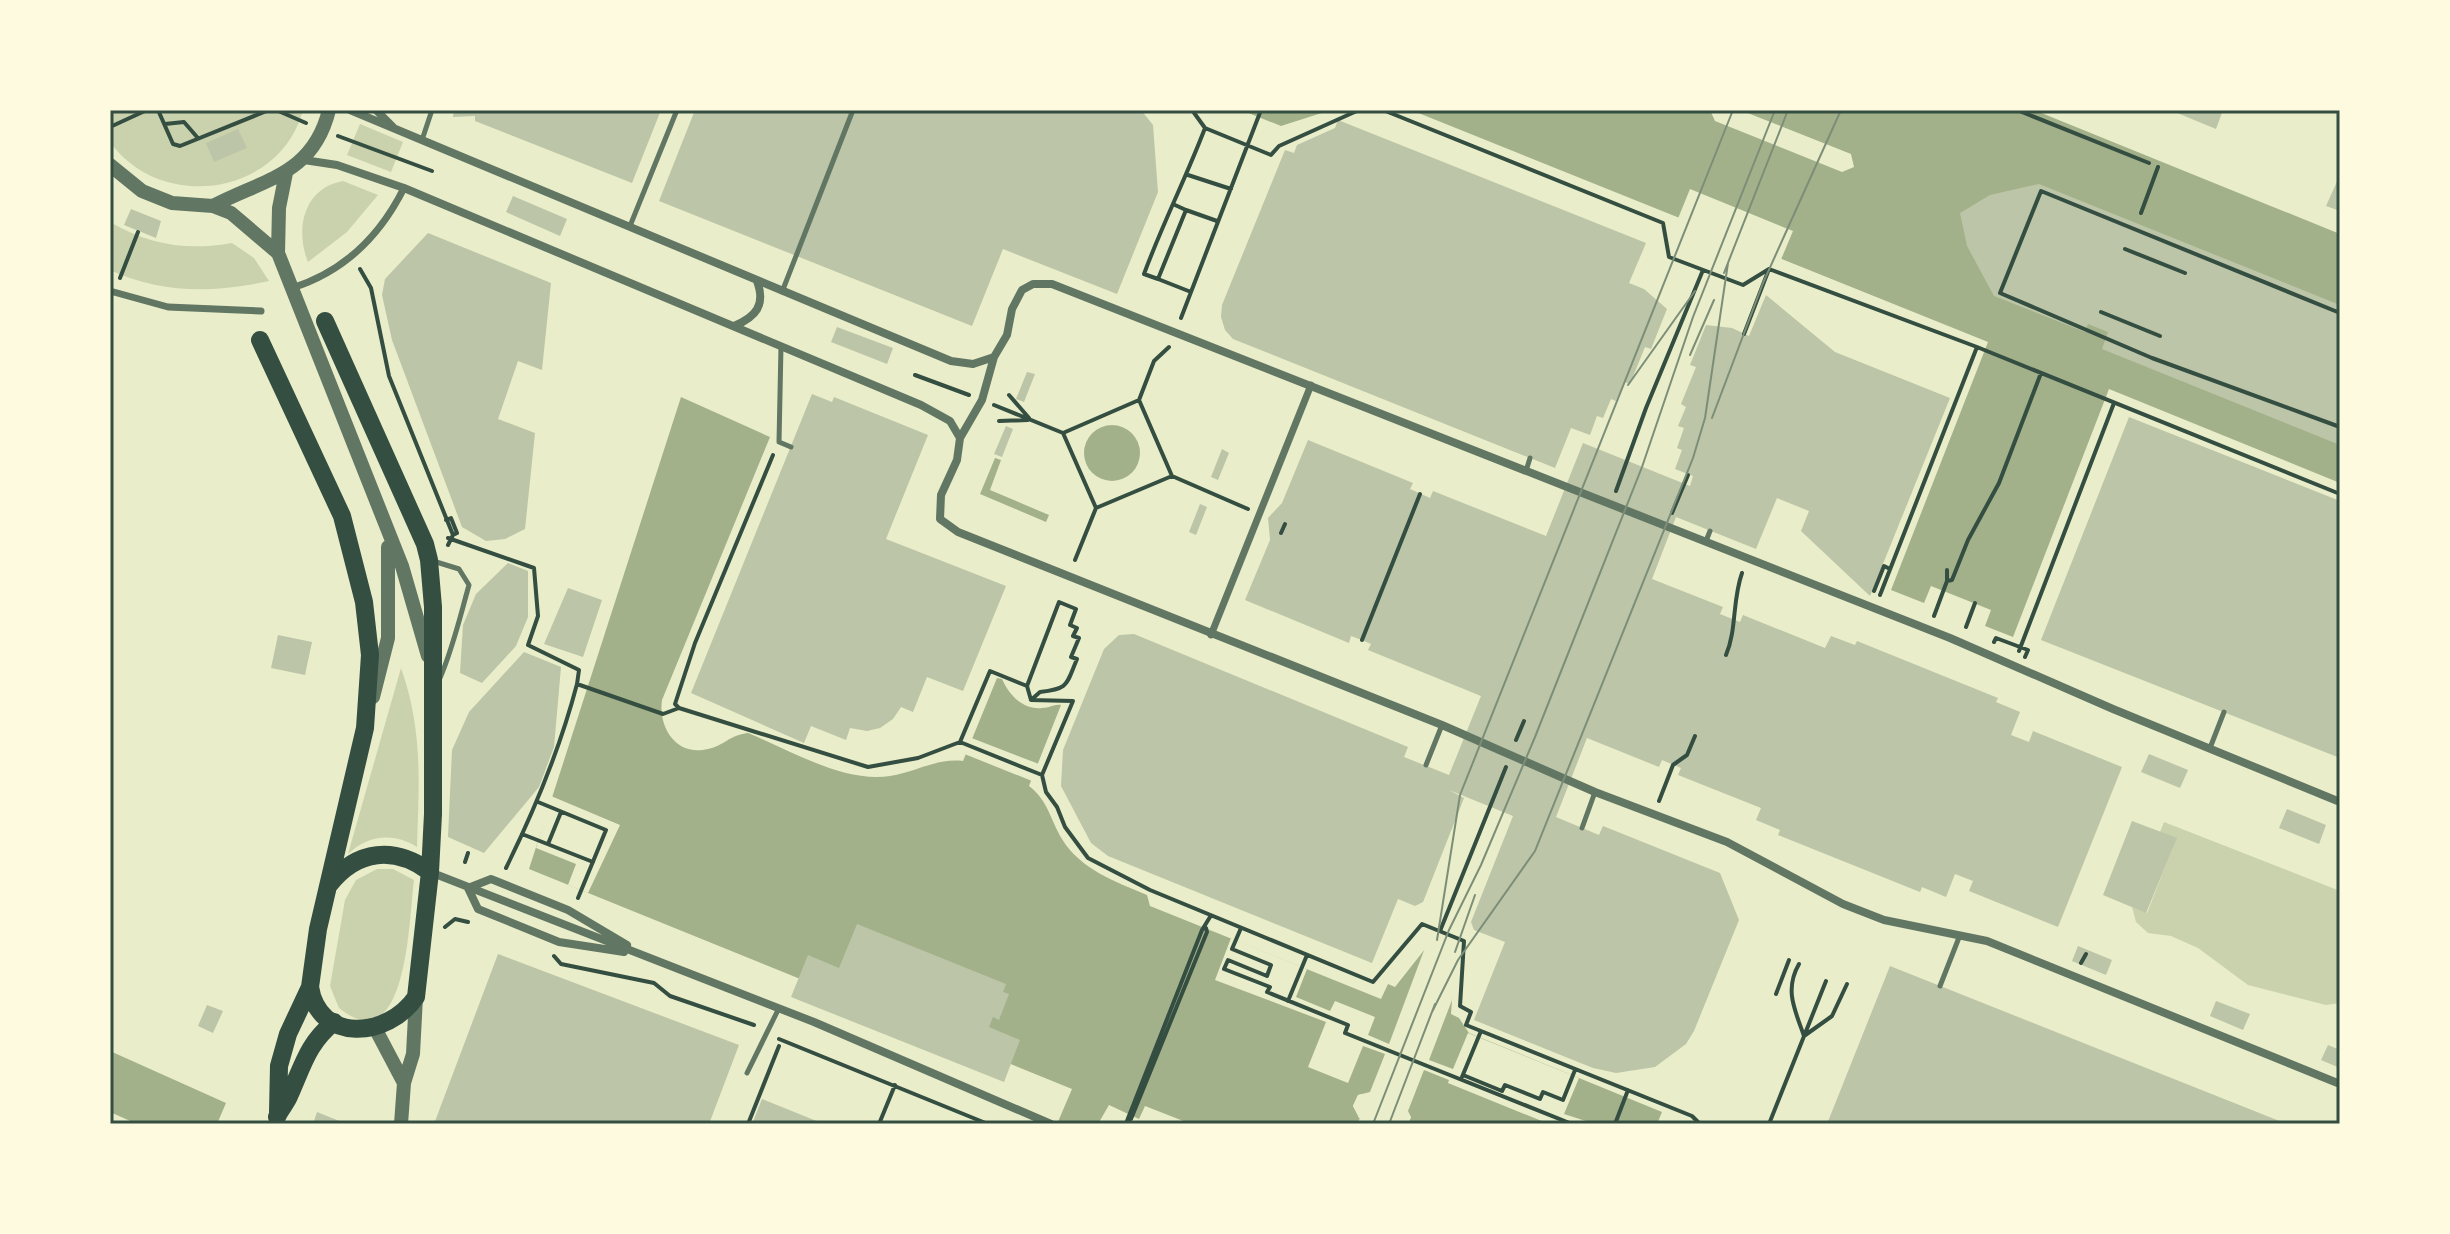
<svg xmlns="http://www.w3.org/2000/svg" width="2450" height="1234" viewBox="0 0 2450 1234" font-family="Literata,serif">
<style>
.green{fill:#cad2ad}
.water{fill:#a3b18a}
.pier{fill:#e9edc9}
.building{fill:#bcc5a7}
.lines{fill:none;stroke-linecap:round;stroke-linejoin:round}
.path{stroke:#344e41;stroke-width:4}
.service{stroke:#617663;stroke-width:5}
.pedestrian{stroke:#617663;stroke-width:7}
.minor{stroke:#617663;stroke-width:8}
.tertiary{stroke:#617663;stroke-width:14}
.primary{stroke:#344e41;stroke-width:18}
.tram{stroke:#7c8e77;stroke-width:2}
.neatline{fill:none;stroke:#344e41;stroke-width:3}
</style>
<rect width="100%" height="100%" fill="#e9edc9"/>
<!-- green -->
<path class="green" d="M110,110h193c-23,86 -142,103 -193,32z
M360,124l43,18 -12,30 -44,-17z
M343,181l35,14 -31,37 -39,30c-13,-32 -5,-74 35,-81z
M110,222c39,23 78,29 122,21l22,15 15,23c-54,12 -108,13 -159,-11z
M401,668c22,62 18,114 16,179 -24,-15 -49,-12 -69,7z
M2164,822l176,69v112l-14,2 -78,-20 -50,-37 -27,-12 -23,-3 -12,-11 -4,-15 15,6 29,-74 -16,-7z
M377,869h16l21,11c-5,36 -6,184 -75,128l-9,-22 15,-86 11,-20z"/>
<!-- water -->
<path class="water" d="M1241,110h90l-50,16z
M1411,110h623l306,124v249l-231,-94 -96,248 -28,-11 6,-16 -60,-24 -7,17 -33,-13 97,-248z
M681,397l89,40 -108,263c-4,27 14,57 46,49 16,-3 21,-14 40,-16 42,17 95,50 142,43 26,-4 46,-18 73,-15l34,-83 5,1c7,16 21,31 40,29 8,0 12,-4 19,-3l-32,81c19,14 21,33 33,53 18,30 54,43 85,56l3,11 231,93 7,-15 7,3 30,-38 30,11 -4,54 8,4 10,15 193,79 -5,12h-249l3,-7c-11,-17 -33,-27 -53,-22l-5,11 6,12 15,6h-183l-46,-18 -6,13 -30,-14 -11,19h-41l15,-35 -543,-220z
M1084 453a28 28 0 1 1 56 0a28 28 0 1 1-56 0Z
M995,458l6,2 -11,30 59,25 -3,7 -66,-28z
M110,1051l116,52 -9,21h-80l-27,-12z"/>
<!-- pier -->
<path class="pier" d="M1710,110h30l111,44 3,13 -12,5 -127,-51z
M1690,189l103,42 -13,31 -103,-41z
M969,737l70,27 -7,17 -70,-28z
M551,796l69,29 -32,68 -20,-8 8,-21 -40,-16z
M1231,938l76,31 -11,28 34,14 5,-10 40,16 -7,18 21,9 37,-99 31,12v30l-28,73 24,9 15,-36 111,45 -15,36 31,10h-46l-101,-41 1,-3 -25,-10 -16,41 3,6 -3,7h-4l3,-7 -6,-8 -29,-13 -11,3 -3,7 4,9 16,9h-21l3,-6 -7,-12 5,-11 12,-3 15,-38 -22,-8 -15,37 -40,-16 18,-45 -111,-42z"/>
<!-- building -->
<path class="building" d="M454,110h207l-29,73 -157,-62v-5l-22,1z
M695,110h446l12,15 5,67 -41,102 -114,-45 -31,77 -313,-125z
M2170,110h53l-7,19z
M1338,120l308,123 -17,40 15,6 23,20 -16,40 -6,-2 -15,37 -6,-2 -8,19 -5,-2 -8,19 -6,-2 -7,19 -19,-7 -16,40 -322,-129 -8,-9 -4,-13 1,-12 63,-155 9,3 3,-8 38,-17z
M238,129l9,19 -33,14 -8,-19z
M2340,175v36l-14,-5z
M2039,184l301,121v140l-238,-96 6,-17 -20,-8 -3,8 -91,-36 -27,-50 -7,-33 30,-18z
M513,196l54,23 -7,17 -54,-24z
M131,209l30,12 -5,17 -32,-13z
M428,233l123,50 -9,87 -24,-9 -20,58 37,14 -10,96 -20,10 -19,2 -24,-14 -70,-187 -10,-45 3,-16z
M1766,295l69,57 115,46 -80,198 -69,-65 8,-20 -32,-13 -21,51 -80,-32 -24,62 71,28 -3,7 20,8 3,-7 82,33 6,-12 24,9 2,-4 141,57 -2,4 24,10 -9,23 18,7 4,-11 89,36 -64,160 -89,-36 4,-10 -18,-7 -9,23 -24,-10 -2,5 -142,-57 2,-5 -24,-10 5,-12 -83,-33 3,-7 -19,-8 -3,7 -72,-29 -31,79 43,18 4,-9 117,47 19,47 -45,111 -8,13 -31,23 -39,6 -23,-5 -119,-48 31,-78 -31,-12 -3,-8 42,-106 -64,-26 15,8 -41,104 -8,4 -17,-7 -26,64 -264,-107 -17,-13 -30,-57 2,-36 41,-101 15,-14 15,-1 274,113 -4,10 45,18 32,-79 -113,-46 3,-6 -9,-4 -11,-4 -2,7 -104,-43 25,-60 -2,-22 14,-15 26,-63 105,43 -3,6 20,9 3,-7 113,45 37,-93 107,43 3,-10 -18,-7 7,-19 -5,-2 7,-20 -6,-2 8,-19 -5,-3 15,-37 -6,-2 16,-40 26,3 17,8z
M837,327l56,21 -6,16 -56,-22z
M1027,372l8,2 -11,28 -8,-3z
M812,394l20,8 2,-5 94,38 -42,104 120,47 -43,105 -36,-14 -14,35 -12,-5 -8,12 -13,9 -13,3 -17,-3 -4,12 -35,-14 -7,17 -113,-50z
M2129,417l211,84v257l-299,-118z
M1006,426l7,3 -11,28 -8,-3z
M1222,449l7,4 -11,27 -7,-3z
M1200,504l7,3 -11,28 -7,-3z
M508,563l20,8v46l-12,29 -34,37 -22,-10 3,-48 13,-31z
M568,588l34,12 -19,57 -39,-13z
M278,635l34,7 -7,33 -34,-7z
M524,652l37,15 -7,80 -15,40 -55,66 -36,-16 4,-87 17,-38z
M2149,754l39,16 -8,18 -39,-16z
M2287,809l39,16 -7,19 -40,-16z
M2132,821l45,17 -31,75 -43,-18z
M857,924l149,60 -3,8 6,2 -10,26 -6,-3 -4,10 31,13 -16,42 -213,-85 17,-42 31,13z
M2078,946l34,14 -6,15 -34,-14z
M498,954l241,91 -30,79h-275z
M1890,966l397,158h-460z
M2216,1001l34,13 -7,16 -33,-14z
M207,1005l16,6 -10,22 -15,-7z
M2328,1045l12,5v18l-19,-8z
M762,1099l62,25h-72z
M317,1112l30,12h-34z"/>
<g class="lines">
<!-- path -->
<path class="path" d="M158,110l15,34 7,2 89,-36
M276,110l30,13
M1192,110l13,18 66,27 8,-9 80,-36
M1383,110l280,113 6,34 74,28 26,-16 208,78 363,147
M2017,110l132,53
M165,124l19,-2 13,15
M110,127l37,-17
M338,136l94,35
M1188,175l43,14
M1175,205l11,5 -28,69 33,13
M1186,210l31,11
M2141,213l17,-46
M2125,249l60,24
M360,269l11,19 18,88 64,159 -5,10
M120,278l18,-46
M1158,279l-14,-5c18,-49 42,-96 61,-146
M2101,312l59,24
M2340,313l-299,-122 -41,102 152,65 188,69
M1181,318l80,-208
M1744,334l25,-65
M1169,347l-15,14 -15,39 33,76
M915,375l54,20
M1009,395l20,23
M994,405l69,28 76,-33
M999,421l29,-1
M1063,433l33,75 -21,52
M773,455l-78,188 -20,61 4,4 189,59 50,-9 42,-16
M1616,491l30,-83 57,-138
M1096,508l76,-32 76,33
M1672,513l16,-38
M446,520l5,-2 6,15 -4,2
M1281,533l4,-9
M448,538l86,30 4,48 -10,29 51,25 -2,14
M1947,581l5,-1 16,-40 31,-57 42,-110
M1874,591l10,-25 6,3
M1880,595l97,-248
M1934,616l13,-35v-11
M1966,627l9,-24
M1362,640l58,-146
M1994,642l2,-4 32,12 -3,7
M2019,651l95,-248
M1726,655c11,-26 6,-54 16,-82
M1027,686l4,14 42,1 -31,74 4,17 11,15 8,20 23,31 62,32 223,92 49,-58 42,17 -4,65 11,6 -5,13 226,91 8,8
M1027,686l32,-84 17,7 -6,16 7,3 -4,8 6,2 -8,19 6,2c-11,26 -8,30 -37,33l-9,8
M1027,686l-37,-15 -30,71 82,33
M1516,740l8,-19
M1659,801l14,-36 14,-10 8,-19
M538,802l68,28 -28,68
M522,834l71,28
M548,844l13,-32
M465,862l3,-9
M506,868c30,-61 54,-119 71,-184l86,30 16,-6
M445,927l10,-8 13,3
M1206,928l1,4 -76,187 -4,2 75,-191 8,-13
M1241,928l-9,21 39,16 -4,11 -39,-16 -4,9 46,18 -3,5 81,33 -3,8 227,91
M1440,931l66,-164
M554,956l7,8 93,19 16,13 84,29
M2081,963l5,-9
M1799,964c-15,26 -4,46 5,72l28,-20 15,-32
M1776,994l13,-34
M1288,1001l19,-46
M779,1039l209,85
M1463,1075l39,16 3,-6 35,14 3,-7 20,8 12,-30
M1462,1077l19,-46
M748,1124l31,-78
M879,1124l16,-39
M1615,1124l13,-34
M1769,1124l57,-143"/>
<!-- service -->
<path class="service" d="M422,140l10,-30
M630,226l47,-116
M782,292l71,-182
M781,346l-2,96 12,5
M1526,471l4,-13
M1706,541l4,-10
M433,561l26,8 10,16c-9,32 -16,63 -29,93
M2210,748l14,-36
M1426,765l16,-40
M1582,828l13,-36
M1940,986l20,-51
M747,1073l32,-65"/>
<!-- pedestrian -->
<path class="pedestrian" d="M292,288c51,-16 88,-52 112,-100
M110,291l58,16 93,4
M1211,635l100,-250"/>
<!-- minor -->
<path class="minor" d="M350,110l601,251 22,3 21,-7
M376,110l17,17
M304,160l33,5 67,23 517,217 29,16 10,17
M734,326c22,-9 32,-21 23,-45
M2340,802l-227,-93 -163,-71 -898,-354h-19l-11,6 -10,19 -5,26 -13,22 -12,43 -22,38 -3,22 -16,35 -1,24 18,13 484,193 153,67 132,50 116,62 41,16 103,21 353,143
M430,872l384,150 237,102
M468,888l10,21 81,33 65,10
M468,888l23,-9 77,31 59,35"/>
<!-- tertiary -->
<path class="tertiary" d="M110,165l32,26 30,12 41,3 18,7 47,40
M286,173l-7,35 -1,45 124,313 26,90
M213,206c51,-27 100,-31 116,-96
M373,697l15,-59v-91
M375,1028l29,55
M401,1124l3,-41 9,-29 3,-57"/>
<!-- primary -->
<path class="primary" d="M260,340l82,176 22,86 6,53 -5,73 -47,201 -8,58 -22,47 -9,32 -1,46
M329,885c28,-36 66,-39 101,-13
M310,987c9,57 78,51 106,10l14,-125 3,-58v-207l-4,-47 -4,-16 -100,-223
M277,1117c3,-8 10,-14 13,-23 13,-29 18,-51 44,-72"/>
<!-- tram -->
<path class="tram" d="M1724,273l64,-163
M1690,355l24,-55
M1628,385l67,-94
M1712,418l51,-135 78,-173
M1437,940l23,-145 273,-685
M1455,952l20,-57
M1432,1012l26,-52 77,-109 158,-393 12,-40 23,-155
M1373,1124l76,-194 32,-65 54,-128 107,-270 51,-150 82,-207
M1389,1124l46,-120"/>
</g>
<!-- border -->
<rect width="2450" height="1234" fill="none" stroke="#fefae0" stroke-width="224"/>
<rect x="112" y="112" width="2226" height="1010" class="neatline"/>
</svg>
